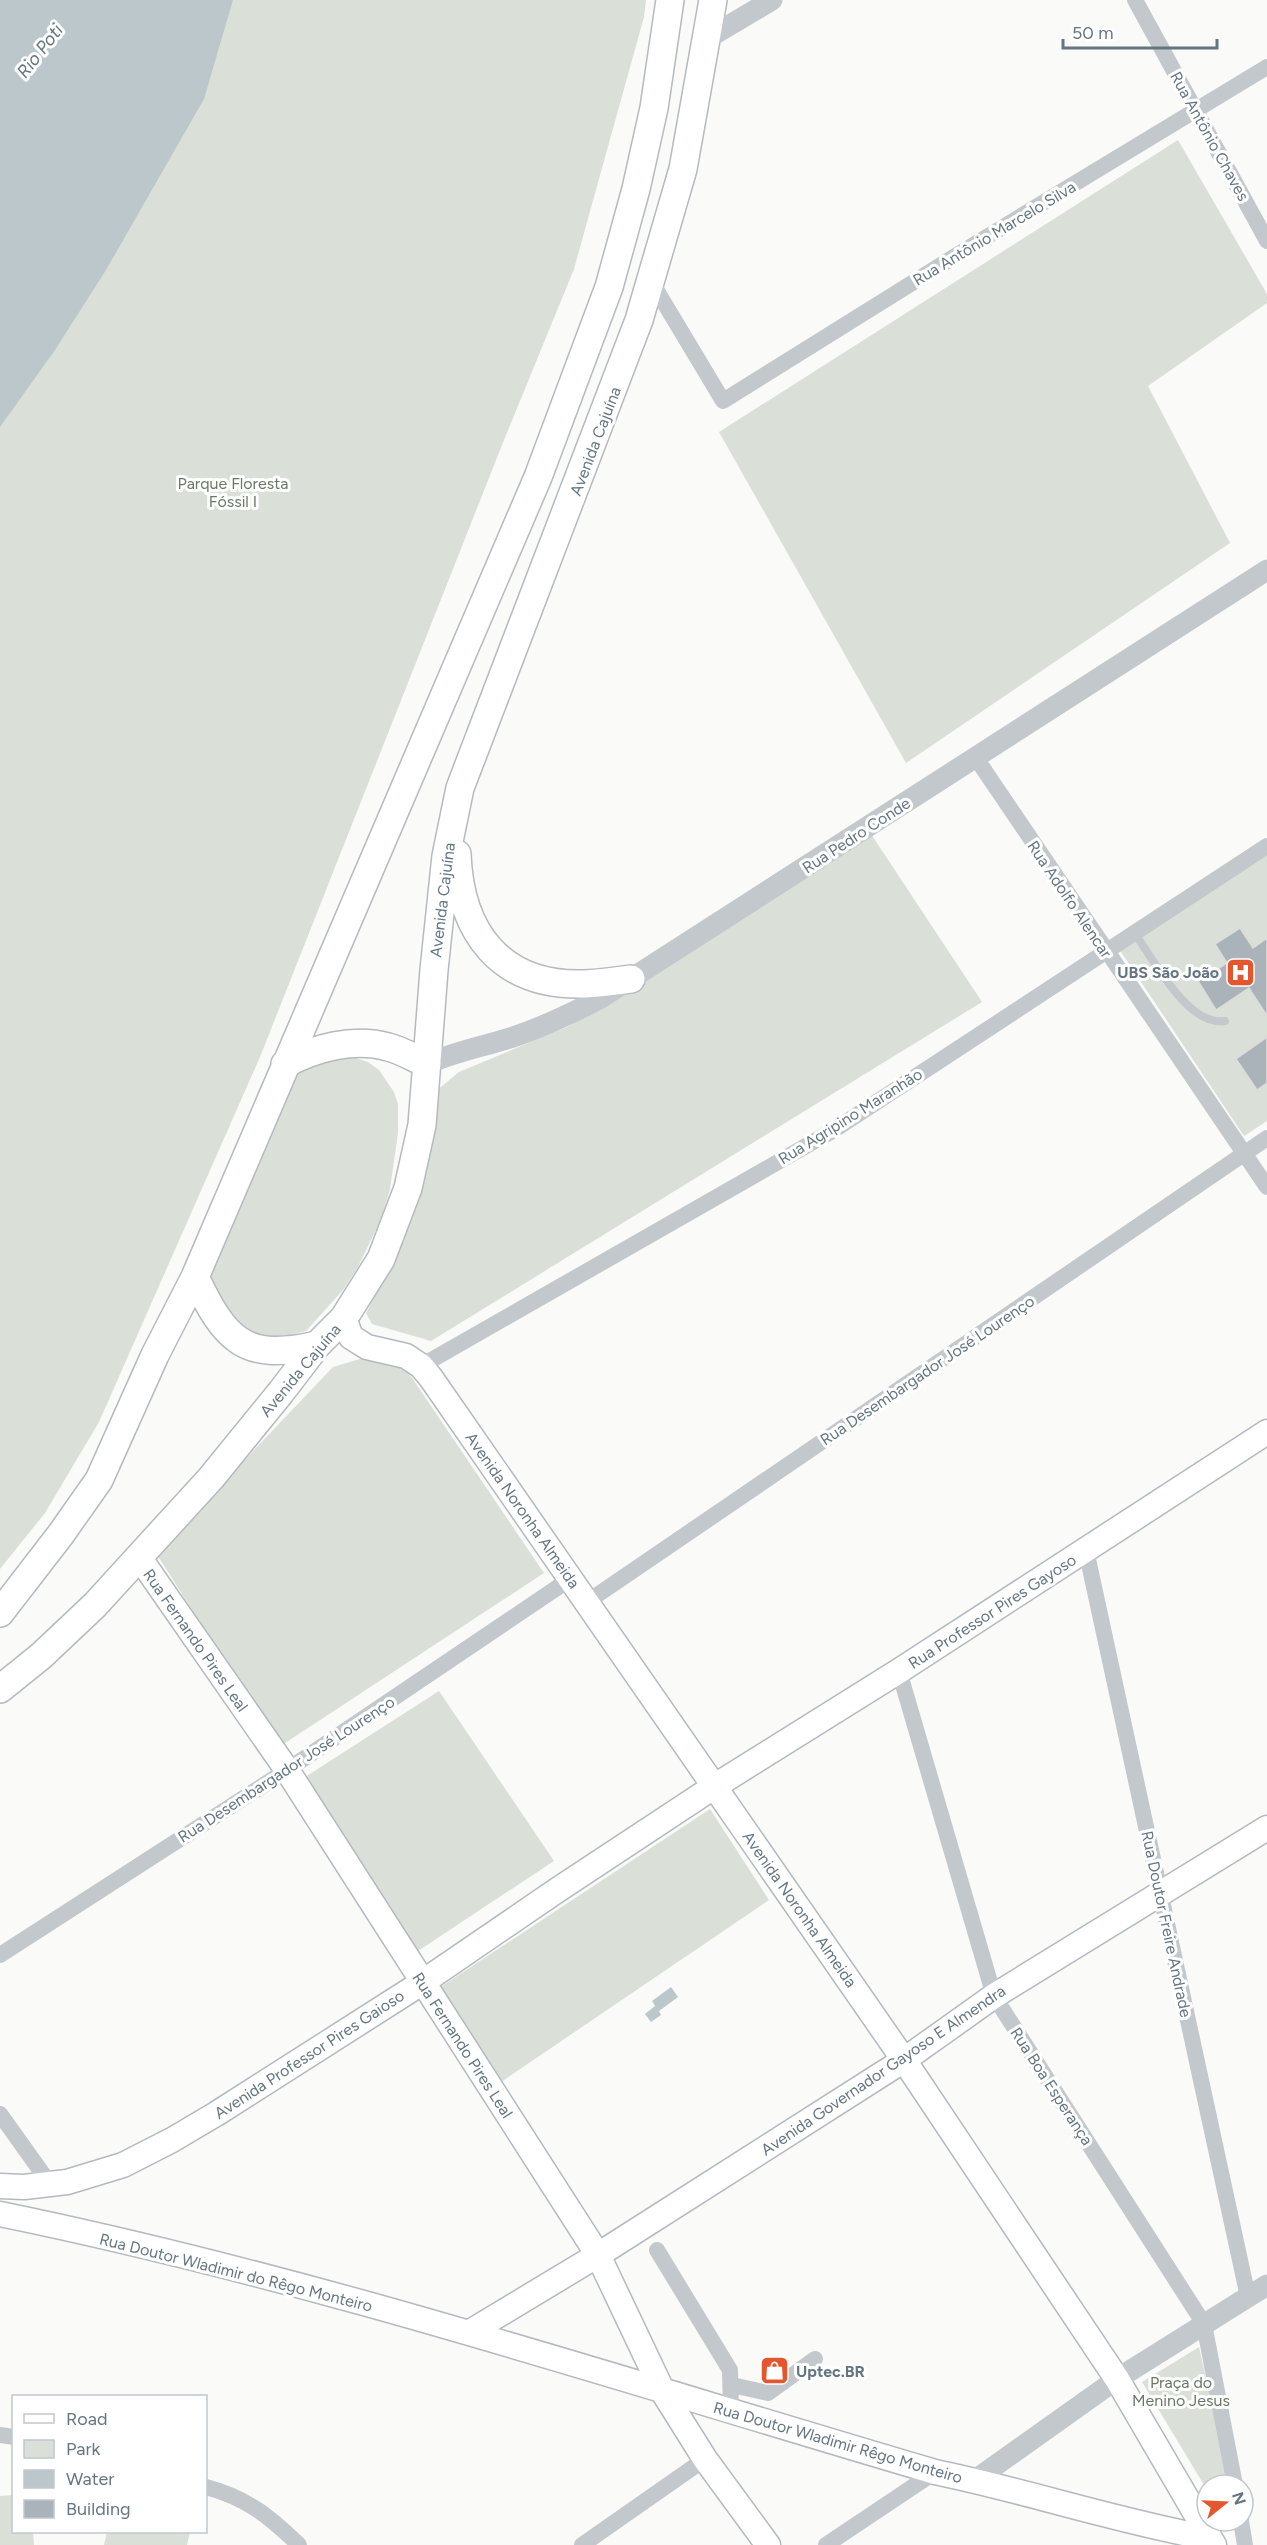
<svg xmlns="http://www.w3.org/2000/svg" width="1267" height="2545" viewBox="0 0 1267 2545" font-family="Figtree,sans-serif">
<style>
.green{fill:#dadfd7}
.water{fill:#bbc7cb}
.building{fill:#aab3b9;stroke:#dcdcda;stroke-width:1.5}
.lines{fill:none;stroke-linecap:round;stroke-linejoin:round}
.secondary-casing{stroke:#b3babf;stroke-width:27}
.primary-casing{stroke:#b5babe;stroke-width:30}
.service{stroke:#c3c8cc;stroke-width:8}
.minor{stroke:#c3c8cc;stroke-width:16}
.tertiary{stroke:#c3c8cc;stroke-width:21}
.secondary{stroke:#fff;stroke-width:24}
.primary{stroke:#fff;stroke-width:27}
.labels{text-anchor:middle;stroke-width:6;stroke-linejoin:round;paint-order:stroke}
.street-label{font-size:16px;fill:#657683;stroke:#fff}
.park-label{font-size:16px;fill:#687a64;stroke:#fff}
.poi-label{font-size:16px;font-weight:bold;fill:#657683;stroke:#fff;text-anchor:end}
.water-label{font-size:18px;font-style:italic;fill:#60757c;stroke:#fff}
</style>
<rect width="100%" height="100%" fill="#fafaf8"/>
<!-- green -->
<path class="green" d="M230,0h416l-2,17 -70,252 -72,176 -242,612 -161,365 -54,91 -45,56v-1151z
M1178,140l89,154v9l-119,83 82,157 -324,220 -187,-331z
M871,834l111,168 -551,339 -59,-17 -6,-11 32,-61 33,-157 28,-23 110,-46z
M1267,853v268l-23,15 -125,-187z
M344,1054l24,8 11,8 15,22 4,12v29l-8,56 -8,28 -24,50 -15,23 -37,41 -27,7 -27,-3 -22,-14 -21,-44 88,-209z
M363,1358l27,2 14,6 140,207 -265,174 -123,-194 177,-186z
M439,1691l115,170 -139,92 -113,-174z
M710,1809l59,91 -268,182 -62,-94z
M1199,2347l31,138h-23v5l-65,-108z
M13,2495l1,37h19l1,13h-34v-49z
M107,2532h83l-3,13h-83z"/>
<!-- water -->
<path class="water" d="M0,0h233l-29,99 -98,171 -51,80 -55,77z
M671,1987l7,10 -19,14 2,4 -10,7 -6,-8 10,-8 -3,-5z"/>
<!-- building -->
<path class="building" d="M1240,928l13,20 14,-10v78l-18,-28 -33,22 -18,-29 29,-18 -12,-19z
M1267,1037v46l-10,7 -21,-31z"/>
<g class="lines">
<defs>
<path id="secondary" d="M344,1318l7,19 16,10 39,9 15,10 10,12 473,682 213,319 97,166
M139,1557l148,213 311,485 65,137 42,67 63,86
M0,2186l24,1 43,-5 56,-17 49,-25 44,-26 207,-132 133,-91 159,-105 184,-115 368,-239
M0,2214c317,65 625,167 935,258 92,19 181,49 274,66
M470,2332l128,-77 306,-195 90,-64 273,-168"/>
<path id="primary" d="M457,854c3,79 44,133 128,130 15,-1 31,-3 46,-5
M285,1064c30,-16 69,-27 103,-17 13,3 26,11 39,17
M195,1277c30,63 49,85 122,68
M0,1613l61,-79 38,-54 56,-125 40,-78 343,-800 71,-190 27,-98 18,-81 16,-108
M0,1689l41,-33 54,-51 116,-127 70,-86 36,-47 27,-27 37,-59 27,-71 14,-63 12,-155 12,-114 14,-68 179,-468 44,-151 30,-169"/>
</defs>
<!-- secondary casing -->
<use href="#secondary" class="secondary-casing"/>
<!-- primary casing -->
<use href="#primary" class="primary-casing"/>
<!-- service -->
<path class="service" d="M1134,932c19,27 54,95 91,89"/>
<!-- minor -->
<path class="minor" d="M1135,0l132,241
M651,281l72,120 234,-146 310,-188
M976,758l291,429
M421,1366l413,-236 433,-284
M1086,1550l162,747
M587,1602l680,-464
M899,1671l95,325 210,328 31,161
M0,1955l287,-185 283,-191
M0,2114l50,70
M657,2250l73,120 1,42
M732,2385l36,8 47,-34
M0,2435l14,2
M206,2487c41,11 63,29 93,58
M1241,2521l4,24
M582,2545l123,-86
M826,2545l109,-73"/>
<!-- tertiary -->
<path class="tertiary" d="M708,38l64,-38
M427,1064c29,-13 59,-18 89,-28 30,-10 58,-24 85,-38l666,-428
M975,2480l142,-101 150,-94"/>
<!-- secondary -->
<use href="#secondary" class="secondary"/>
<!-- primary -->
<use href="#primary" class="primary"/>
</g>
<!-- icons -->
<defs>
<symbol id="hospital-square" viewBox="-11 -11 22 22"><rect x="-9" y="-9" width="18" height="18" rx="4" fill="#e4572e" stroke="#fff"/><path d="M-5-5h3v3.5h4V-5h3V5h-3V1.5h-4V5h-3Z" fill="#fff"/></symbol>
<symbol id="shop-square" viewBox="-11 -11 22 22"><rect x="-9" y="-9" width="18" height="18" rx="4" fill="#e4572e" stroke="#fff"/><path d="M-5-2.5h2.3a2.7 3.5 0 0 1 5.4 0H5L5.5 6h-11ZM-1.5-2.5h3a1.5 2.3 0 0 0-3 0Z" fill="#fff"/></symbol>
</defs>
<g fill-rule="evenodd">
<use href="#hospital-square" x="1224" y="956" width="33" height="33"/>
<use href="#shop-square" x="758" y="2354" width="33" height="33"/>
</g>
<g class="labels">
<!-- street labels -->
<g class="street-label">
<text transform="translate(1210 136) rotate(61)" y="6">Rua Antônio Chaves</text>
<text transform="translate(994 233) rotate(-31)" y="6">Rua Antônio Marcelo Silva</text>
<text transform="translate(595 441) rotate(-69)" y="6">Avenida Cajuína</text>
<text transform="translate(856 835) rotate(-33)" y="6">Rua Pedro Conde</text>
<text transform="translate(1070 899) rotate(56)" y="6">Rua Adolfo Alencar</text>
<text transform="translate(442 900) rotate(-83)" y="6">Avenida Cajuína</text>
<text transform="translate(850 1116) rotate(-32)" y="6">Rua Agripino Maranhão</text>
<text transform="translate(300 1370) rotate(-50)" y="6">Avenida Cajuína</text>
<text transform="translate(927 1370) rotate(-34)" y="6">Rua Desembargador José Lourenço</text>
<text transform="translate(523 1510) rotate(55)" y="6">Avenida Noronha Almeida</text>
<text transform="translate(992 1611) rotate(-33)" y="6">Rua Professor Pires Gayoso</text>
<text transform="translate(196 1640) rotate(55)" y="6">Rua Fernando Pires Leal</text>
<text transform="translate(286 1769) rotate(-33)" y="6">Rua Desembargador José Lourenço</text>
<text transform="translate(800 1909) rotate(55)" y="6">Avenida Noronha Almeida</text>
<text transform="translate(1167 1924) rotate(78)" y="6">Rua Doutor Freire Andrade</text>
<text transform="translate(463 2045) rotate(57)" y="6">Rua Fernando Pires Leal</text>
<text transform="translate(309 2054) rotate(-33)" y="6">Avenida Professor Pires Gaioso</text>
<text transform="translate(883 2070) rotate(-34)" y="6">Avenida Governador Gayoso E Almendra</text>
<text transform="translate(1052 2086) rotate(57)" y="6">Rua Boa Esperança</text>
<text transform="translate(236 2272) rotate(14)" y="6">Rua Doutor Wladimir do Rêgo Monteiro</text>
<text transform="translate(838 2442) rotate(16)" y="6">Rua Doutor Wladimir Rêgo Monteiro</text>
</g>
<!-- park labels -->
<g class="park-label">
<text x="233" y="489">Parque Floresta<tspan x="233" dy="18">Fóssil I</tspan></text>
<text x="1181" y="2388">Praça do<tspan x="1181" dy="18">Menino Jesus</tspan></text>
</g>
<!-- poi labels -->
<g class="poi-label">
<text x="1219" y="978">UBS São João</text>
<text x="796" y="2377" text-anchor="start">Uptec.BR</text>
</g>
<!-- water labels -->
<g class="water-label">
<text transform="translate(40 51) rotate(-52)" y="6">Rio Poti</text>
</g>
</g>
<!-- legend -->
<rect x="12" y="2395" width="195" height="138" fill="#ffffff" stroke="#c1c8cd" stroke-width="1.5"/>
<rect x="24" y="2414" width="30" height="9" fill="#ffffff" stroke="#c1c8cd" stroke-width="1.5"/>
<text x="66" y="2425" font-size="18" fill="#657683">Road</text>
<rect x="24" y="2440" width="30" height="18" fill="#dadfd7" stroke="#c1c8cd" stroke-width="1.5"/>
<text x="66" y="2455" font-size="18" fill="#657683">Park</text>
<rect x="24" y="2470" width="30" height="18" fill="#bbc7cb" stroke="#c1c8cd" stroke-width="1.5"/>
<text x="66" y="2485" font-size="18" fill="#657683">Water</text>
<rect x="24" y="2500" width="30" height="18" fill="#aab3b9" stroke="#c1c8cd" stroke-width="1.5"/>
<text x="66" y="2515" font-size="18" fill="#657683">Building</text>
<!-- north arrow -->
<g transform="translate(1225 2503) rotate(72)"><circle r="28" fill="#ffffff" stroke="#c1c8cd" stroke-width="1.5"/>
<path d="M0-4.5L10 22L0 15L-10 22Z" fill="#e4572e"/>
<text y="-9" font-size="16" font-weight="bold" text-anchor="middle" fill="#657683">N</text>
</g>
<!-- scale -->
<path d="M1063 39v9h154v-9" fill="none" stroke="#657683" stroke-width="3"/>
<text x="1072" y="39" font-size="18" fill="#657683" stroke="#ffffff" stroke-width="4.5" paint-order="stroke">50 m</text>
</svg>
